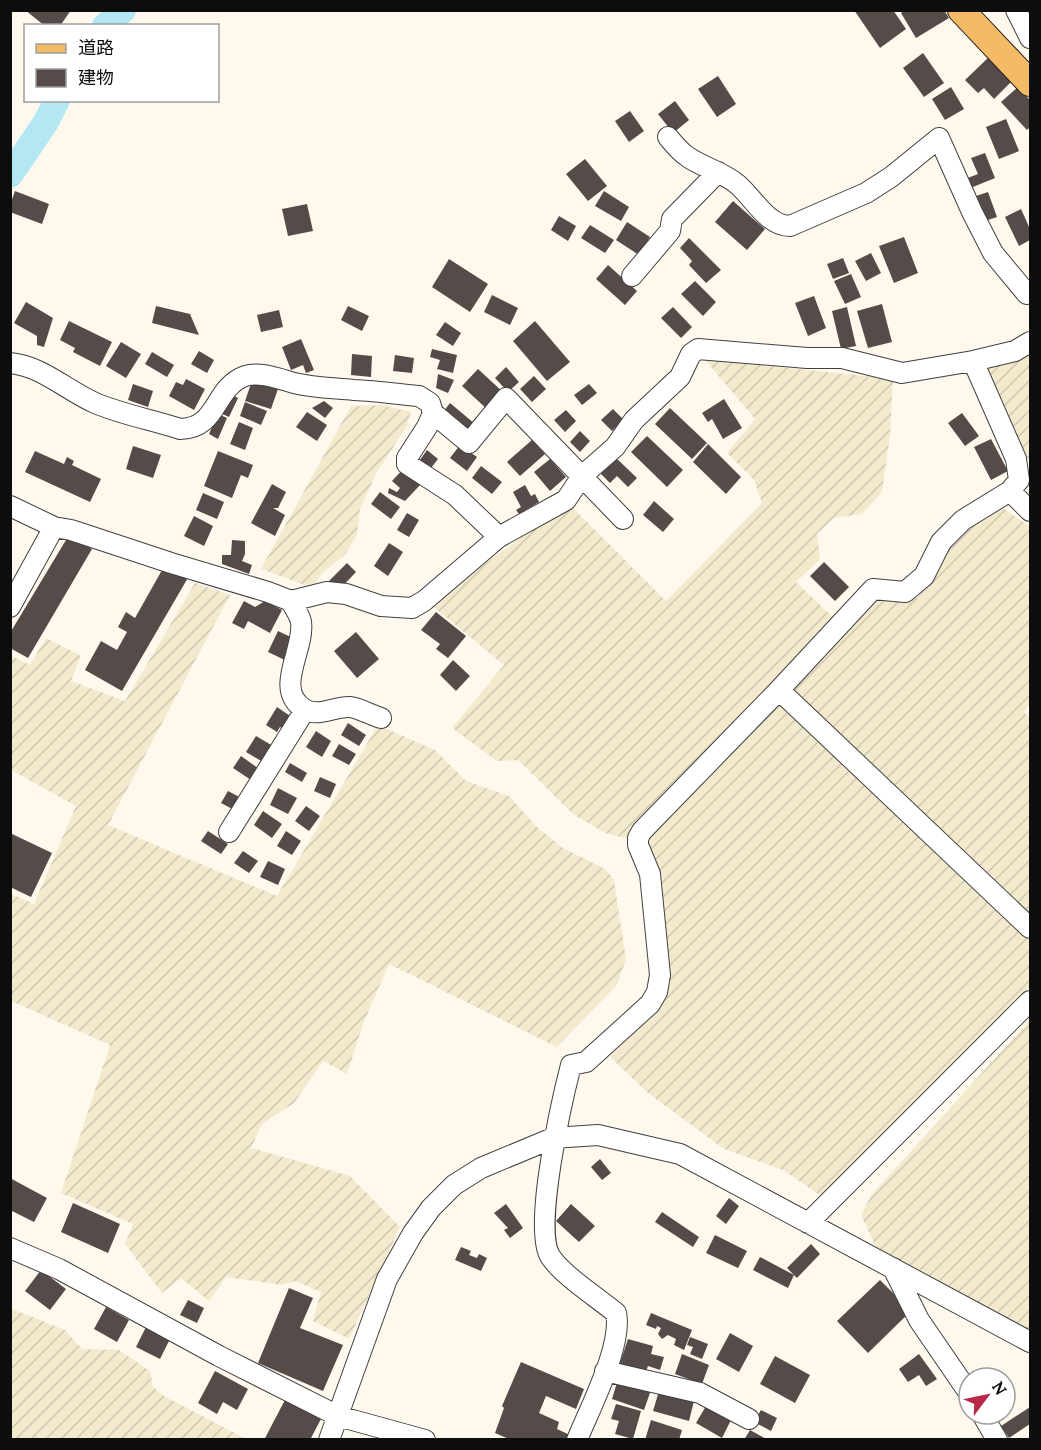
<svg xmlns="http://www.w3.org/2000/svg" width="1041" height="1450" viewBox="0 0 1041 1450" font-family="Lora,'Noto Sans JP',serif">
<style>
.farmland{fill:url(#farmland-furrows)}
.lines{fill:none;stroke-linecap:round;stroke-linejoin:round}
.river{stroke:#b3e7f4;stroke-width:26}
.building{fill:#554c49}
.minor-casing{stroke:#404040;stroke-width:22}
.major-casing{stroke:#1e1e1e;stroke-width:28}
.minor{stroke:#fff;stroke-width:20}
.major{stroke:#f5ba66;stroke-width:26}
</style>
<defs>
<pattern id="farmland-furrows" width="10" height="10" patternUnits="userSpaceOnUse" patternTransform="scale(1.5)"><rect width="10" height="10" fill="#f3eace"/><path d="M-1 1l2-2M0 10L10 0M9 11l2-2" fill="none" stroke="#cfc8b0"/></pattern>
</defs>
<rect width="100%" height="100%" fill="#fff8ed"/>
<!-- farmland -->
<path class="farmland" d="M1030,347v111l-10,5 -42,-97z
M704,359l189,20 -3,56 -8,57 -20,22 -28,4 -17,16 3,25 -24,23 39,37 -206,220 -24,-6 -32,-19 -55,-54 -21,1 -45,-33 52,-63 -74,-61 138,-101 98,98 96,-98 -8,-23 -27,-27 28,-34z
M382,405l29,7 -4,14 -30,46 -17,37 -3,25 -11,20 -24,19 -9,15 -52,-19 90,-163z
M999,505l31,22v177l-6,8 6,6v200l-242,-228 86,-91 43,-1 15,-15 15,-33 16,-22z
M195,583l35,12 -122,230 169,71 101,-171 57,25 31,31 43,15 29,32 25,20 42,21 9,11 12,79 -9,26 -60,62 -168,-83 -26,60 -16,50 -24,-13 -29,42 -32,21 -11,24 99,28 50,51 -51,112 -36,-18 8,-29 -26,-11 -13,4 -56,-8 -17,24 -28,-23 -19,15 -37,-49 8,-20 -72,-31 49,-148 -99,-44v-107l23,10 42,-98 -65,-36 -1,-115 20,10 16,-27 35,18 -10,25 54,20z
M779,698l251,239v50l-209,209 -38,-26 -59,-21 -76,-56 -38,-36 51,-54 -17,-163z
M1030,1020v312l-152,-80 -17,-37 11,-21z
M10,1308l55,22 17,19 37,1 31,21 3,16 11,9 82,43h-235z"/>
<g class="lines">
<!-- river -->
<path class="river" d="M105,26l18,-16
M10,175l36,-53 11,-22"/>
</g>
<!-- building -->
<path class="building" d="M25,10h46l-11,16h-15z
M854,10h39l13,19 -26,19z
M905,10h39l5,8 -33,20 -15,-25z
M923,53l21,30 -20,14 -21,-29z
M989,57l23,24 -18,18 -10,-11 -6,5 -13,-13z
M718,76l18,28 -19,13 -19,-28z
M951,87l13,22 -19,11 -13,-21z
M1018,87l12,13v27l-3,3 -26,-28z
M675,101l14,19 -16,13 -15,-19z
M630,111l14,20 -15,11 -14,-21z
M1006,119l13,32 -20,8 -13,-32z
M985,153l10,25 -27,11 -3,-10 13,-5 -7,-16z
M585,159l22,27 -19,15 -22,-27z
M15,191l34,13 -7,20 -32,-12v-7z
M604,191l25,16 -8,14 -26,-15z
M988,192l9,25 -15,5 -9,-25z
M733,201l32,28 -18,21 -32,-28z
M307,204l6,27 -25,5 -6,-27z
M1021,209l9,20v11l-11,6 -14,-29z
M559,216l17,10 -8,15 -17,-11z
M627,222l23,15 -11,18 -23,-15z
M590,225l24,15 -9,13 -24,-15z
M904,237l14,36 -24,10 -15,-37z
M689,238l32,32 -15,13 -17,-18 3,-4 -12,-13z
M871,253l10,20 -15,8 -11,-20z
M843,258l6,15 -16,6 -6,-15z
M449,259l39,25 -18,28 -38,-25z
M608,265l29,26 -12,14 -29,-26z
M851,274l10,23 -16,7 -11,-23z
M695,281l21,21 -13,14 -22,-22z
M492,295l26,13 -8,17 -26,-13z
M814,296l12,32 -18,8 -13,-33z
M26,302l27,16 -9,29 -7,-2v-9l-23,-13z
M882,304l10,38 -24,6 -11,-37z
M156,306l34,8 9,21 -47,-12z
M348,306l21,10 -7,15 -21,-11z
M673,307l19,20 -11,11 -20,-20z
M847,307l9,39 -15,3 -9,-38z
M279,310l4,17 -22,5 -4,-17z
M69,321l43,21 -12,24 -27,-14 2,-4 -15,-8z
M535,321l35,41 -23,19 -34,-40z
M445,322l16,11 -8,13 -17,-11z
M301,339l13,31 -8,3 -3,-8 -12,5 -9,-23z
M121,342l20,12 -15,24 -20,-12z
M432,349l25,6 -4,18 -16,-4 3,-9 -10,-3z
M199,351l15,9 -7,13 -16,-9z
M152,352l22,13 -7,12 -22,-13z
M352,354l20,2 -1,21 -20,-2z
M395,355l19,3 -2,15 -19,-2z
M506,367l13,15 -11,10 -13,-14z
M478,369l26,24 -16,17 -26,-24z
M438,374l16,6 -6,13 -12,-5z
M534,376l12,13 -14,13 -12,-13z
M253,378l26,8 -8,23 -26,-8z
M186,379l19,10 -11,21 -25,-14 7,-14 7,3z
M133,384l20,7 -5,16 -20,-7z
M589,384l8,9 -15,12 -8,-10z
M227,392l11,6 -9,19 -11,-5z
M724,399l18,29 -19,11 -11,-20 -4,3 -6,-9z
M324,401l9,7 -8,10 -13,-10z
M245,402l22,9 -6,14 -21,-9z
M450,403l25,21 -10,13 -25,-21z
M670,408l37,35 -15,16 -37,-35z
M613,409l11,11 -12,11 -11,-11z
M566,410l10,11 -11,11 -11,-12z
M307,412l20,13 -10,16 -21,-14z
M962,413l17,23 -14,10 -17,-23z
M218,414l9,4 -9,21 -9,-5z
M239,422l14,6 -8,22 -15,-6z
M580,431l10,10 -10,11 -10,-10z
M647,436l36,34 -16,17 -36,-35z
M991,439l17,32 -17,9 -17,-33z
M532,440l13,14 -25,22 -13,-14z
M708,444l33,33 -15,17 -33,-32z
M460,445l17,12 -10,14 -17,-13z
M133,446l28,9 -8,23 -27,-9z
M427,450l11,9 -10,13 -11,-8z
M35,451l29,13 3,-7 7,4 -2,4 29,14 -11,23 -65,-30z
M218,451l35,14 -5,13 -7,-3 -9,23 -28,-12z
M614,456l23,22 -9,9 -11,-11 -7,7 -12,-12z
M550,459l16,18 -16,14 -16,-19z
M481,466l21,16 -10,12 -20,-16z
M404,468l17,16 -16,17 -17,-8 1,-5 8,4 3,-4 -8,-7z
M272,484l14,8 -8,16h-5l12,7 -10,21 -24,-13z
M525,485l6,11 4,-2 4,8 -20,12 -3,-4 5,-3 -8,-15z
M380,492l20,15 -9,12 -20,-15z
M203,493l21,9 -7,17 -21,-9z
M654,501l20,18 -11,13 -20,-17z
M407,513l12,7 -10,17 -12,-7z
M194,516l19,10 -9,20 -20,-10z
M69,535l23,14 -64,109 -18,-10v-15z
M232,540l13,1v13l-3,7 10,4 -3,9 -27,-10v-9h9z
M389,543l14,9 -15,24 -14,-10z
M824,562l25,25 -14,14 -25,-25z
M166,563l23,13 -67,115 -37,-21 16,-29 16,9 10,-18 -9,-5 8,-15 9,6z
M347,563l9,9 -17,18 -10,-9z
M244,601l11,6 10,-6 17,9 -12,23 -22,-12 -4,8 -12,-6z
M436,612l30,24 -18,22 -12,-9 4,-5 -19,-14z
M278,631l21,10 -10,21 -21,-10z
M356,632l23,27 -22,19 -23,-27z
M453,660l17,16 -14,15 -16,-16z
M277,707l19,13 -8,12 -8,-5 -3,5 -11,-7z
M348,723l18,12 -7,11 -18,-11z
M316,731l15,10 -9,16 -16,-10z
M256,736l22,13 -10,16 -22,-13z
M339,744l17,10 -7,11 -17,-9z
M241,756l21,15 -8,11 -21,-14z
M290,763l17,10 -5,9 -17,-10z
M320,777l16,7 -6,14 -16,-7z
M278,788l19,10 -9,16 -18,-9z
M228,791l17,9 -7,12 -17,-9z
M306,806l14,10 -11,15 -14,-10z
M263,811l19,13 -10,14 -18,-13z
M208,831l20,13 -7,10 -20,-13z
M286,831l15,10 -9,14 -15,-9z
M10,833l42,20 -21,44 -21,-10z
M243,851l15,10 -9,12 -15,-10z
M268,861l17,8 -7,16 -18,-8z
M600,1159l11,14 -9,7 -11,-13z
M10,1178l37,20 -13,24 -24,-12z
M729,1198l10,8 -13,18 -10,-8z
M73,1203l47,21 -12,29 -47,-21z
M506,1204l17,24 -13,10 -6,-8 4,-2 -14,-15z
M571,1204l24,22 -16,16 -23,-21z
M662,1212l37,25 -6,10 -38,-25z
M715,1235l32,16 -9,17 -32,-15z
M811,1244l9,10 -23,24 -3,-3 -6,13 -35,-18 7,-13 34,18 -7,-7z
M461,1247l10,4 -2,4 8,3 2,-4 8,4 -6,13 -26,-11z
M41,1270l25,19 -16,21 -25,-19z
M880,1280l31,31 -43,42 -31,-32z
M289,1288l24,10 -13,30 43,17 -20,46 -65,-28z
M188,1300l16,8 -7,15 -17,-8z
M106,1307l23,13 -12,22 -23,-13z
M651,1313l41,17 -8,20 -10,-5 2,-6 -8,-4 -6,4 -4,-5 3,-6 -4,-2 -1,3 -10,-4z
M148,1323l24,12 -12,24 -24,-12z
M730,1333l23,13 -14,26 -23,-13z
M690,1337l18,7 -6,15 -12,-5 3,-7 -6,-2z
M628,1339l25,7 -2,8 13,3 -4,13 -12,-4 -3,8 -26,-8z
M682,1354l27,11 -7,19 -27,-10z
M919,1354l18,25 -11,7 -7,-11 -11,7 -9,-13z
M775,1356l35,19 -15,28 -35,-19z
M521,1362l63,27 -8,20 -30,-13 -7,17 20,9 -2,7 15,7 -1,4h-60l-16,-7 9,-25 -2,-2z
M215,1371l33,18 -11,21 -14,-8 -6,12 -19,-11z
M618,1379l33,11 -7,20 -32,-11z
M659,1391l35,10 -5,20 -36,-10z
M286,1398l36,19 -12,23h-46z
M616,1404l25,7 -8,28 -18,-5 4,-13 -8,-2z
M706,1406l25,14 -9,18 -26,-15z
M1030,1407v17l-21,14 -8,-12z
M761,1410l16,8 -6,13 -17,-9z
M651,1420l31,10 -3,10h-34z
M750,1430l18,10h-24z"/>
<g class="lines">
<defs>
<path id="minor" d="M1016,10l14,28
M668,137c6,7 12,15 20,20 14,10 35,15 49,27 16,13 30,42 53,42l76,-33 25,-16 48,-39 33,74 21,41 34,41
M632,276l38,-45 2,-12 46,-47
M10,363c32,3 56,27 85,40 26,11 57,17 85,26 39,-1 33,-41 65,-53 14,-5 35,3 49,7 20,5 41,5 60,7 22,1 44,4 65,6l11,7 3,10 -6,14 -20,31v6l48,31 44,42
M433,413l36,30 37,-45 117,121
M1010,491l20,20
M10,506l44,21 17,3 100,33 97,29 23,9 36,-9 19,2 35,12 31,2 12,-7 75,-64 67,-37 16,-24 33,-29 19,-27 46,-43 11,-23 7,-5 109,9h35l60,15 71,-12 42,-10 15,-9
M291,601c3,7 9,14 10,21 4,28 -28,67 3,87 14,9 31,-3 46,-2 9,1 21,8 31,11
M10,607l44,-80
M779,690l251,238
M229,832l76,-122
M808,1223l222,-222
M10,1248l49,21 160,87 119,60 87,24
M893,1268l26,52 50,73
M605,1371l95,22 49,26
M982,1414l15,26
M329,1440l58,-161 26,-46 18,-25 23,-23 27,-17 72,-30 45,-3 82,19 350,188
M577,1440c13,-32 46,-95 39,-127 -18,-15 -55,-39 -66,-57 -17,-29 12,-156 21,-191l15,-3 64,-58 7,-12 3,-17 -10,-101 -12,-29v-7l4,-7 137,-141 94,-101 32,3 19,-16 17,-34 22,-22 47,-29 9,-11 -3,-21 -43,-98"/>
<path id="major" d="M961,10l69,73"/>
</defs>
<!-- minor casing -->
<use href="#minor" class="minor-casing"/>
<!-- major casing -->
<use href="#major" class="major-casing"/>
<!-- minor -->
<use href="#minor" class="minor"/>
<!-- major -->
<use href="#major" class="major"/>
</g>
<!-- border -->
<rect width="1041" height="1450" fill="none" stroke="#0d0d0d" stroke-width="24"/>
<!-- legend -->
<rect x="24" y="24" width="195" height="78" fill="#ffffff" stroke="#9e9e9e" stroke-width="1.5"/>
<rect x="36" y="44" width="30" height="9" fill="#f5ba66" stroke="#9e9e9e" stroke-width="1.5"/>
<text x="78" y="54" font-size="18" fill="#0d0d0d">道路</text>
<rect x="36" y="69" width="30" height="18" fill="#554c49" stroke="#9e9e9e" stroke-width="1.5"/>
<text x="78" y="84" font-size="18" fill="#0d0d0d">建物</text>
<!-- north arrow -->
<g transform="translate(987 1396) rotate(58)"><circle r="28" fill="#ffffff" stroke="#9e9e9e" stroke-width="1.5"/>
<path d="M0-4.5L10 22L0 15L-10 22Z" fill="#b92848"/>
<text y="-9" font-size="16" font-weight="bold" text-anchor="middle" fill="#0d0d0d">N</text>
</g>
</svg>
